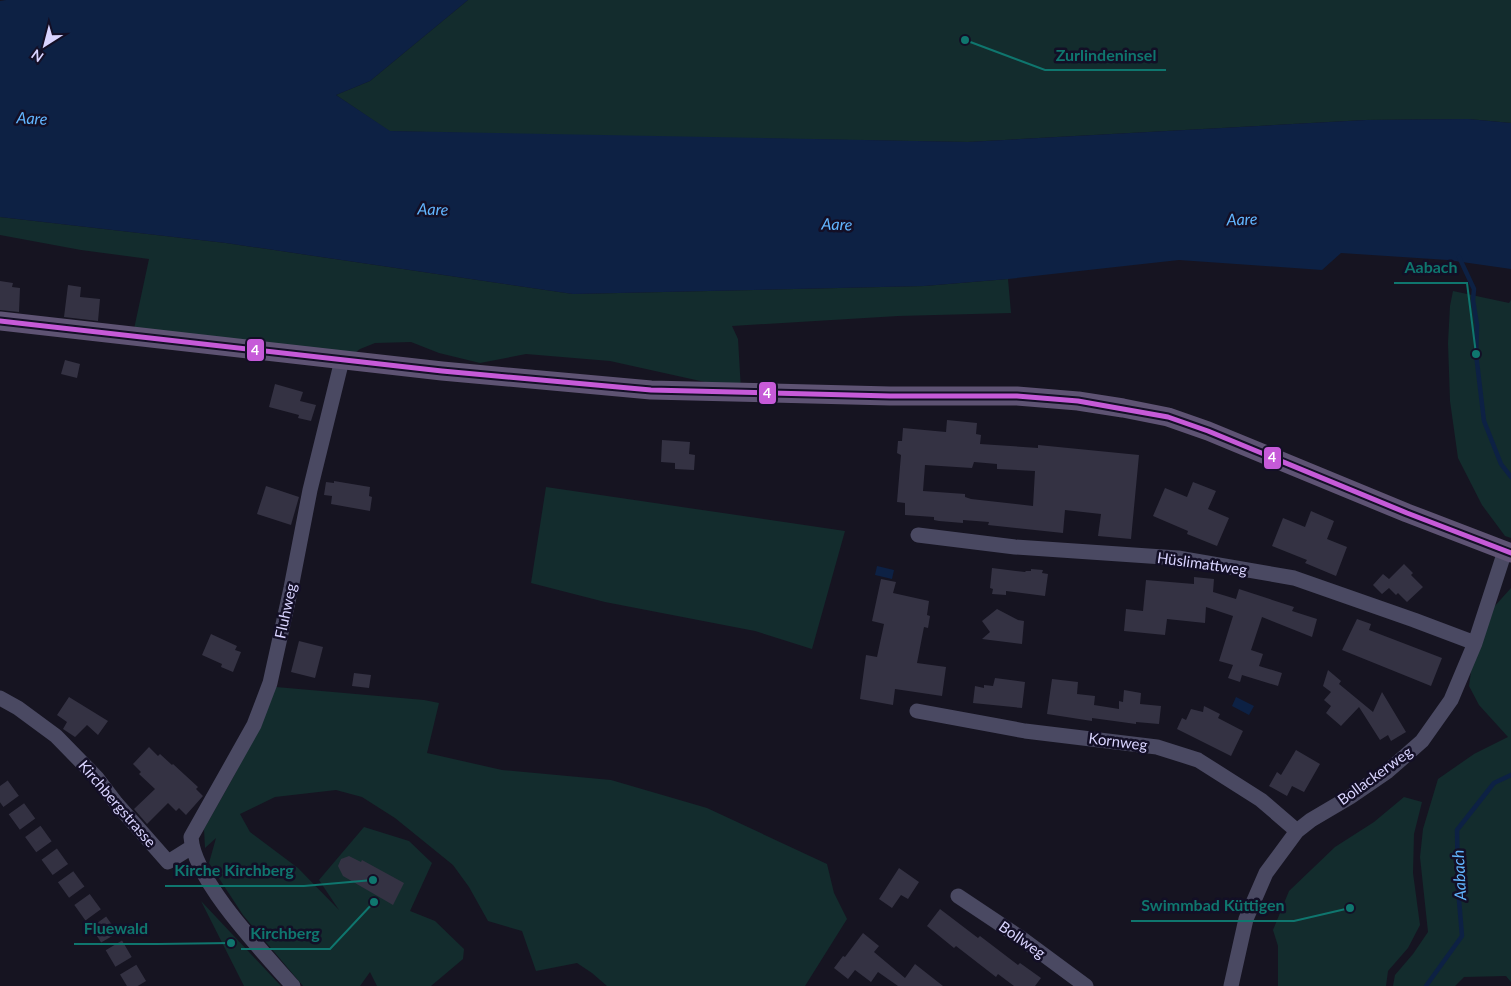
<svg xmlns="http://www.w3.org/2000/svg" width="1511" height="986" viewBox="0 0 1511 986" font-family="Lato,sans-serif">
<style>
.green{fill:#132c2d}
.water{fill:#0d2144}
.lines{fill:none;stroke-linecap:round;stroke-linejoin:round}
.stream{stroke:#0d2144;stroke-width:4.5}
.building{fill:#343243;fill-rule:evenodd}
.major-tunnel{stroke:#333142;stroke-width:19;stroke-dasharray:19 9;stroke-linecap:butt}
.minor{stroke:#4a4962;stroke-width:15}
.major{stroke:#5e5373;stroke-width:19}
.bus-1-casing{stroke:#130f26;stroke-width:9}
.bus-1{stroke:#c65ad8;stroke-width:5}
.labels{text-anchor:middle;stroke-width:5;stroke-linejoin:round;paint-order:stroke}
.street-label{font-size:15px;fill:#d9d4ff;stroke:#130f26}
.water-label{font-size:16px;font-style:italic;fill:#62b6ff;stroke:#130f26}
.leader{fill:none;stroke:#0f766e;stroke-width:2}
.callout-dot{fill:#0f766e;stroke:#130f26;stroke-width:2}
.callout-label{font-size:16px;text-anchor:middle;font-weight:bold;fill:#0f766e;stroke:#130f26;stroke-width:5;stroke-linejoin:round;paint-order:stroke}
.line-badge{stroke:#130f26;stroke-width:2}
.badge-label{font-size:14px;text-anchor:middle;font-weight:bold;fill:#fff}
</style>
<rect width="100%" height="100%" fill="#161421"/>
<!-- green -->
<path class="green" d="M468,0h1043v123l-43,-4 -102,1 -398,22 -427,-7 -152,-4 -53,-36 34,-14z
M0,217l226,26 347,51 351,-8 84,-7 3,34 -113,3 -166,10 6,13 3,51 -131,-29 -84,-7 -46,9 -41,-10 -28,-11 -36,1 -15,6 -5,4 -221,-24 15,-70 -68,-9 -81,-15z
M1453,291l56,12 2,-3v238l-6,-2 -23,-31 -24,-47 -8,-57 -2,-58 2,-37z
M546,487l299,44 -33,118 -57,-18 -150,-29 -74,-19z
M1511,588v394l-5,-6 -42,1 -9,9h-62l2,-11 18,-21 15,-22 -8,-75 3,-28 15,-50 36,-25 34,-17 -29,-32 -10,-19 6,-43 9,-25z
M276,687l148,13 15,3 -12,50 75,17 109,10 96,28 120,56 7,29 13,26 -42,67h-198l-15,-13 -15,-10 -41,8 -14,-40 -34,-10 -19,-34 -16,-22 -58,-47 -33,-21 -26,-7 -61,7 -35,17 10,18 48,36 41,42 -20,-30 45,-53 45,14 23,22 -22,48 25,10 29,28 -1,10 -32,27h-54l-7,-14 -10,14h-57l-60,-71 -34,-52 7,-25 -11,10 -1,-19 30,-53 31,-62z
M1404,797l18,5 -8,32 -1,39 7,52 -12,23 -20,23 -2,15h-108v-40l-5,-16 16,-39 46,-44 39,-25z
M201,901l80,85h-37z"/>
<!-- water -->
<path class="water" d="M6,0h462l-98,81 -34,14 54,36 578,11 398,-22 102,-1 43,4v146l-63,-9 -107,-7 -19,17 -143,-10 -171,19 -84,7 -351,8 -347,-51 -226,-26v-216z
M877,566l17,4 -2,9 -17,-4z
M1236,697l18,9 -5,9 -17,-9z"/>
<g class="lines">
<!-- stream -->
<path class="stream" d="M1459,257l15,32 -1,11 4,25 -1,29 8,67 17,43 10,13
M1426,986l36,-50 -4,-48 -1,-58 37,-47 17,-8"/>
</g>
<!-- building -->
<path class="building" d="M0,281l13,2 -1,4 8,1 -1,24 -19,-2z
M68,285l13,2 -1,10 20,2 -2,22 -34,-4z
M65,360l15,4 -3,14 -16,-4z
M275,384l28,8 -3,9 16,4 -5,16 -13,-3 1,-3 -30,-8z
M947,420l30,3 -1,11 5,1 -1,9 58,4v-3l101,10 -8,84 -33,-3 3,-22 -36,-4 -2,23 -75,-8 1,-3 -26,-2v3l-24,-2 -5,-1v-3l-29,-2v-12l-8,-1 4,-47 -4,-2 1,-12h4l1,-13 43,4zM974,462l23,2v5l38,2 -2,35 -62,-7 -6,-2v-3l-42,-3 2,-26 47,3z
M662,440l28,2 -1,12 6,1 -1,15 -19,-1v-6l-14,-1z
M334,481l36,6 -1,9 3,1 -2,14 -39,-7 1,-8 -8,-1 2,-13 8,1z
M1193,482l23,9 -8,18 21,9 -12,28 -30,-12 1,-3 -35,-15 12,-28 22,9z
M266,486l33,11 -8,28 -34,-11z
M1311,511l23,10 -7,18 20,8 -11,29 -31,-13 2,-3 -35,-14 11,-28 22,9z
M1404,564l9,9 -2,2 12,12 -16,15 -9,-9 -2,2 -7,-7 -7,6 -9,-9 10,-11 6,5z
M992,568l33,4 1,-1h5v-2l12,1 -1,3 6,1 -3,22 -39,-5v4l-14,-1 1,-5 -3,-1z
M1194,577l20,2 -1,13 23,7 3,-10 55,18 -2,4 25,8 -5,18 -50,-20 -11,33 12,4 -4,12 23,7 -4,13 -36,-11 -2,7 -12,-4 5,-13 -14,-4 14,-45 -27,-9 -1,16 -38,-4 -2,16 -41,-4 2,-22 17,2 3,-31 48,4z
M881,579l15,3 -3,11 36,8 -2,14 3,1 -2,12 -4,-1 -7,36 29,4 -4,29 -47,-7 -2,16 -33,-6 6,-44 11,2 7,-33 -12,-3z
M997,609l21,11 6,1 -2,23 -40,-5 8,-7 -8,-11z
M1357,619l14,5 -2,6 73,28 -11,28 -89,-36z
M211,634l26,12 -2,4 6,2 -8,20 -12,-5 1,-3 -20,-9z
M299,641l24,6 -8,31 -24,-6z
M1328,670l13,11 -2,3 34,28 9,-20 24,40 -15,9 -3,-6 -8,5 -21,-33 -18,19 -15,-13 5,-7 -7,-6 7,-8 -8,-6z
M354,673l17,2 -2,13 -17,-2z
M995,678l30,4 -3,26 -49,-5 2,-17 9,2v-3l9,1z
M1052,679l26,3 -1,12 18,2 -1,9 25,4v-8l4,1 1,-12 17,3 -1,11 21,2 -2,18 -23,-2v2l-44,-6v3l-45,-7z
M69,697l39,24 -10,14 -11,-10 -12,12 -12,-8 4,-7 -10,-7z
M1204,706l16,8 -2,4 25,13 -12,25 -54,-27 5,-11 4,2 5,-11 12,3z
M149,747l9,9 2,-2 12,11 1,-1 25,23 -2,2 7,7 -17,19 -7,-7 -3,3 -8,-8 -21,21 -13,-15 21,-20 -16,-15 2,-2 -8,-8z
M1296,750l24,14 -16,28 -12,-6 -5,10 -18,-10 8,-14 4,3z
M349,856l12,6 1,-2 42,23 -11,22 -50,-29 -5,-10 3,-7z
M899,868l20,14 -11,17 -7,-4 -9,13 -13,-9z
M940,909l38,29 2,-2 38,29 2,-2 21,15 -6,8h-21l-16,-12 -2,3 -40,-31 -2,2 -27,-22z
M863,933l16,13 -5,6 31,26 10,-14 28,22h-45l-20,-14 -7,10 -16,-12 -7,9 -14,-11 9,-12 2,1z"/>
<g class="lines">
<!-- major-tunnel -->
<path class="major-tunnel" d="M0,786l107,148 31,52"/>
<!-- minor -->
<path class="minor" d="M918,535l97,12 163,11 116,20 120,42 61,23
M0,698l18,10 38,28 41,42 19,25 52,59 24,-15
M917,711l108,20 132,16 41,13 63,40 36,31
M958,896l63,42 65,48
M293,986c-29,-33 -99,-105 -102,-149l63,-112 16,-42 21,-95 19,-98 32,-130
M1231,986l15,-67 20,-46 31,-42 14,-11 39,-23 38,-26 34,-30 29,-41 24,-57 30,-92"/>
<!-- major -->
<path class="major" d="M0,321l442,50 209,19 239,6h127l61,5 45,7 45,9 40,14 199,82 104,40"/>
<defs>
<path id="bus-1" d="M0,321l442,50 209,19 239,6h127l61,5 90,16 40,14 199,82 104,40"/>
</defs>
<!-- bus-1 casing -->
<use href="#bus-1" class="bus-1-casing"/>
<!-- bus-1 -->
<use href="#bus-1" class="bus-1"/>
</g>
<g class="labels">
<!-- street labels -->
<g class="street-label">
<text transform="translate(1202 564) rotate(8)" y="5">Hüslimattweg</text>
<text transform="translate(286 611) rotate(-78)" y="5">Fluhweg</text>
<text transform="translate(1118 742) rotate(7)" y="5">Kornweg</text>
<text transform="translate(1375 776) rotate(-36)" y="5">Bollackerweg</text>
<text transform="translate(117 804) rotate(49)" y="5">Kirchbergstrasse</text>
<text transform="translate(1022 940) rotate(35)" y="5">Bollweg</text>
</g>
<!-- water labels -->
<g class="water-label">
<text transform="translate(32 118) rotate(3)" y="6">Aare</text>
<text transform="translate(433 209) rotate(2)" y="6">Aare</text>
<text transform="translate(1242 219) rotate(-2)" y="6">Aare</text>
<text transform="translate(837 224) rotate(2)" y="6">Aare</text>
<text transform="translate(1459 875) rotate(-93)" y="6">Aabach</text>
</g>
</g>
<!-- callouts -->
<path class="leader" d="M965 40L1045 70H1166M1476 354L1467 283H1394M373 880L304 886H165M1350 908L1294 921H1131M231 943L158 944H74M374 902L330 949H241"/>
<g class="callout-dot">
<circle cx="965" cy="40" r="5"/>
<circle cx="1476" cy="354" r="5"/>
<circle cx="373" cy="880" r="5"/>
<circle cx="1350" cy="908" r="5"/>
<circle cx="231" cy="943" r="5"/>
<circle cx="374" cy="902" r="5"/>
</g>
<g class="callout-label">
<text x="1106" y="61">Zurlindeninsel</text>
<text x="1431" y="273">Aabach</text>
<text x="234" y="876">Kirche Kirchberg</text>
<text x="1213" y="911">Swimmbad Küttigen</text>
<text x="116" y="934">Fluewald</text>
<text x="285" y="939">Kirchberg</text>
</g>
<g class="line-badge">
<rect x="246" y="338" width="19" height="24" rx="5" fill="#c65ad8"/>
<rect x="758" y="381" width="19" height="24" rx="5" fill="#c65ad8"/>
<rect x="1263" y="446" width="19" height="24" rx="5" fill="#c65ad8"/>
</g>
<g class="badge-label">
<text x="255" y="355">4</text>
<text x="767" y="398">4</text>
<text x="1272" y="462">4</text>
</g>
<!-- north arrow -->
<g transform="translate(45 45) rotate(216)" stroke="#130f26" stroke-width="4" paint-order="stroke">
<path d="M0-4L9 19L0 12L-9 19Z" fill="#d9d4ff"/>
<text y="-8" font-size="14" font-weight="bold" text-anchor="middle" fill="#d9d4ff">N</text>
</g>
</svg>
